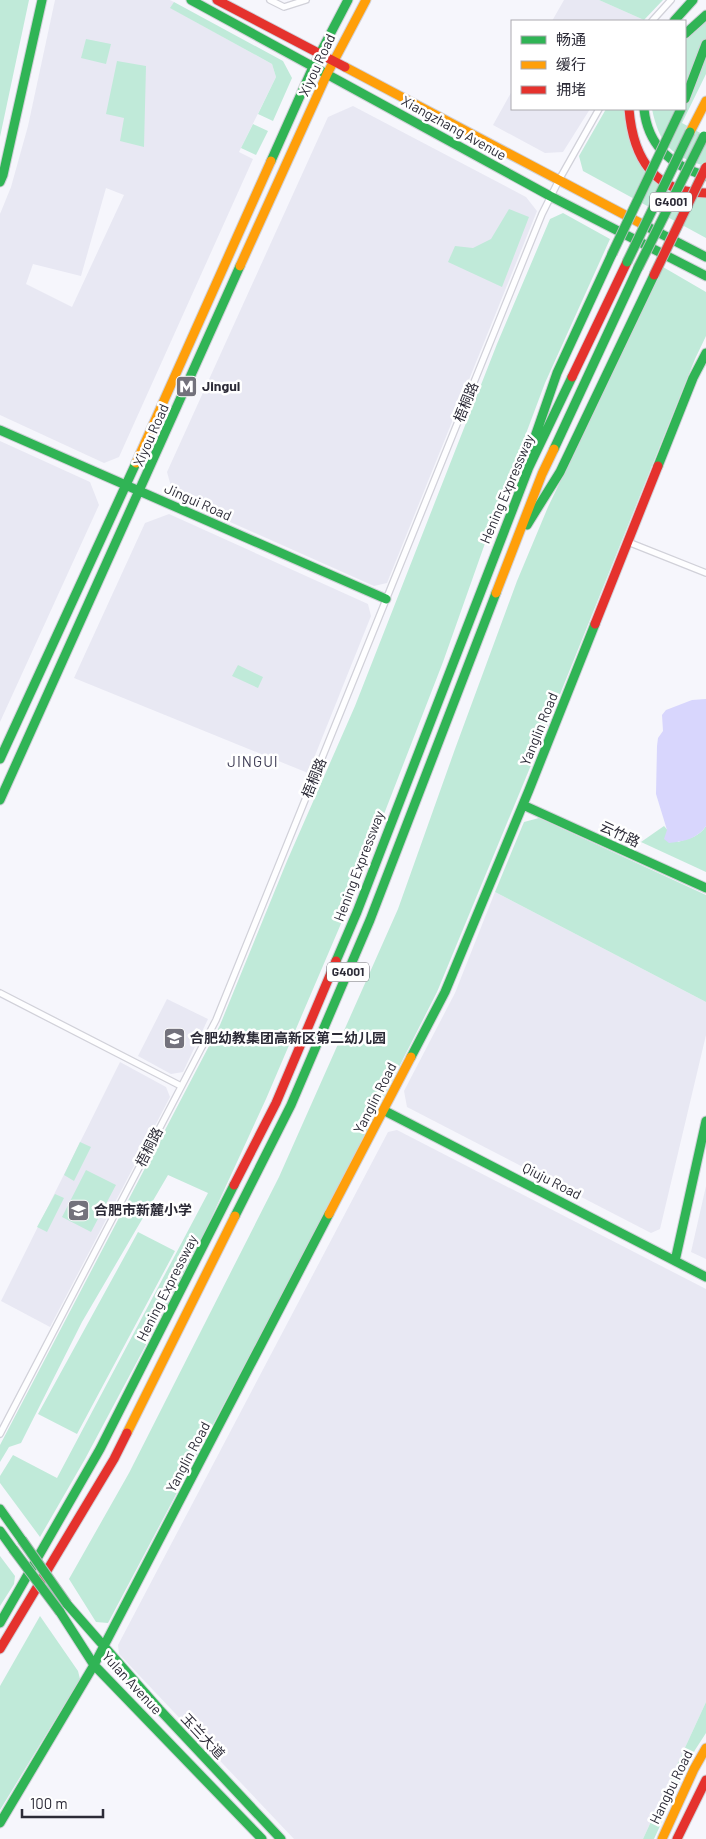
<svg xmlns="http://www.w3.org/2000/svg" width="706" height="1839" viewBox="0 0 706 1839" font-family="Barlow,'Noto Sans SC',sans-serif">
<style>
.built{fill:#e8e8f3;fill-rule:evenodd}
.green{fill:#c0ead9}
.water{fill:#d8d6fd}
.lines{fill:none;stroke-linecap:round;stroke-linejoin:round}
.street-casing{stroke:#d1d1d9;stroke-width:8}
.fast-casing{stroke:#d1d1d9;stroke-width:11}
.slow-casing{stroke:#d1d1d9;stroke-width:11}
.jam-casing{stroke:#d1d1d9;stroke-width:11}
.street{stroke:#fefeff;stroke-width:5.5}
.fast{stroke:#30b455;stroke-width:9}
.slow{stroke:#ff9f0a;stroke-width:9}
.jam{stroke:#e5322d;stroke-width:9}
.fast-bridge-casing{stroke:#b2bebc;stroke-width:11;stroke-linecap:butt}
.jam-bridge-casing{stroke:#b2bebc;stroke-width:11;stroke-linecap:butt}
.fast-bridge{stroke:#30b455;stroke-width:9}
.jam-bridge{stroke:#e5322d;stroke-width:9}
.labels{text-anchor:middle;stroke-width:5;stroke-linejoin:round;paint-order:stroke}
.shield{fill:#fff;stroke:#6b6b73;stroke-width:1}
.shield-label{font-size:12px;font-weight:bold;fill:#2c2b37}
.street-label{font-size:14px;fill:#2c2b37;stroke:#fff}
.poi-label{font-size:14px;font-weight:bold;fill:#2c2b37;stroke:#fff;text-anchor:start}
.neighbourhood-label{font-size:15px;letter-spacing:1px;fill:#3c3a53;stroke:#fff}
</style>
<rect width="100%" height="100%" fill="#f6f6fc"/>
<!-- built -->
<path class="built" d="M55,0h115l4,2 -3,6 101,56 4,13 -37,75 14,7 -134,298 -15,6 -104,-48v-201l11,-27 17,-61zM106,188l18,7 -52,112 -46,-23 7,-20 48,12z
M564,0h35l45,20 -92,1z
M512,91v18h78l-27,43 -18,1 -52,-28z
M353,106l173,91 11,14 -150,372 -13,3 -200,-89 -7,-25 161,-355z
M0,441l90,41 9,23 -99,217z
M169,514l199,90 3,12 -63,157 -234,-95 71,-155z
M495,892l211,110v33l-46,194 -9,4 -244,-126 -3,-16 51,-98z
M167,999l41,20 -25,53 -12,2 -33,-18z
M120,1062l46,25 4,10 -120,230 -49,-26z
M397,1130l309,159v413l-63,137h-349l-175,-185 -1,-9 270,-513z
M706,1186v73l-15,-7z"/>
<!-- green -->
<path class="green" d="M0,0h29l-29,137z
M599,0h64l-19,20z
M174,2l109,59 9,17 -19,43 -15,-7 18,-37 -4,-13 -102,-56z
M706,21v53l-24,49 24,13v30c-35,-9 -47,-23 -54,-57h33v-69z
M86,39l25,5 -5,20 -25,-6z
M117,61l29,5 -2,81 -24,-6 4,-23 -18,-4z
M606,109h19c-2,23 12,47 22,67l59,22v40l-123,-67 -4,-15z
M253,124l15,7 -12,24 -15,-7z
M509,209l20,8 -27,70 -54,-25 7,-16 18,2 18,-9z
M563,213l47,26 -65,144 -56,149 -46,130 -97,250 -80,187 -70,152 -111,208 -45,78 -40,-54v-7l13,-21 44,23 151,-285 -40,-18 -86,147 -61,121 -12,4 -9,15v-17l220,-420 67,-164 68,-155 142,-362 53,-125z
M663,267l43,25v44l-11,23 -149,370 -109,263 -111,219 -218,412 -12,-1 -27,-43 60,-106 150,-296 119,-268 57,-160 62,-168 31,-74z
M238,665l25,12 -5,11 -26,-12z
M539,818l167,77v107l-211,-110 29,-70z
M664,826l14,16c12,-4 21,-5 28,-16v46l-65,-30z
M80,1142l11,5 -17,34 -10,-6z
M86,1170l30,15 -25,47 -29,-15z
M55,1194l9,4 -17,34 -10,-5z
M138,1232l37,19 -98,183 -39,-20z
M0,1556l15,20 -1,8 -14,22z
M40,1616l38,55 2,8 -80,131v-124z
M706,1702v31l-11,17 -41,89h-11z"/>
<!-- water -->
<path class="water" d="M706,699v127c-9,13 -21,15 -37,17l-5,-4 3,-9 -11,-36 1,-48 1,-8 5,-7 -1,-16 4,-5 26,-10z"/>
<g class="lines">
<defs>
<path id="street" d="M270,0l14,7 22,-7
M652,21l19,-21
M628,542l78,31
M0,993l181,93
M0,1434l216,-414 326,-806 17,-34 40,-71"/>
<path id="fast" d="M191,0l359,196 156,80
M674,21l19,-21
M685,34l21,-19
M685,99l21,-55
M644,109c4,38 28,57 62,67
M271,161l42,-94 35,-67
M0,182l3,-7 39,-175
M642,224l64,33
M0,430l386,169
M554,449l84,-181
M530,451l27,-78 55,-119
M658,466l35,-88 13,-25
M527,525l33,-53 94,-197
M0,759l136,-296
M0,800l240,-534
M523,805l183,83
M336,961l21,-49 172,-445 43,-90
M411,1057l34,-65 84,-202 66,-166
M385,1111l321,166
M235,1216l56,-111 79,-185 126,-327
M675,1261l31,-140
M0,1509l22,31
M0,1531l13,18
M67,1604l92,105 122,130
M60,1612l34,53 168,174
M0,1623l100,-174 134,-264
M0,1823l94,-158 235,-451"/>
<path id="slow" d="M345,67l297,157
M690,132l16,-31
M240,266l87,-192 39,-74
M136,463l135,-302
M496,593l46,-119 12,-25
M329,1214l82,-157
M127,1433l108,-217
M662,1839l32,-70 12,-21"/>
<path id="jam" d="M217,0l128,67
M629,109c4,49 25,84 77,84
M572,377l55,-115
M595,624l63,-158
M234,1185l42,-82 60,-142
M0,1649l114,-190 13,-26
M677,1839l29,-59"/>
</defs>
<!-- street casing -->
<use href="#street" class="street-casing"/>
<!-- fast casing -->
<use href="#fast" class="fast-casing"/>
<!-- slow casing -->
<use href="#slow" class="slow-casing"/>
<!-- jam casing -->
<use href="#jam" class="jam-casing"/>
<!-- street -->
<use href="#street" class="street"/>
<!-- fast -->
<use href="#fast" class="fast"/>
<!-- slow -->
<use href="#slow" class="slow"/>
<!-- jam -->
<use href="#jam" class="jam"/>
<defs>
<path id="fast-bridge" d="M612,254l69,-145
M627,262l63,-130
M638,268l66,-132
M22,1540l45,64
M13,1549l47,63"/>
<path id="jam-bridge" d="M654,275l52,-108"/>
</defs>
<!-- fast-bridge casing -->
<use href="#fast-bridge" class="fast-bridge-casing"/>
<!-- jam-bridge casing -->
<use href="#jam-bridge" class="jam-bridge-casing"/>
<!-- fast-bridge -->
<use href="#fast-bridge" class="fast-bridge"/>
<!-- jam-bridge -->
<use href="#jam-bridge" class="jam-bridge"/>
</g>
<!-- icons -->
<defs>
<symbol id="metro-square" viewBox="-11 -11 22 22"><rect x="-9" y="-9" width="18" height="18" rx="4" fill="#73727c" stroke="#fff"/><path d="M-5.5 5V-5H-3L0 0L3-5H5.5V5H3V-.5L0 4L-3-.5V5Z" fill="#fff"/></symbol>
<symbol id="school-square" viewBox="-11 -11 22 22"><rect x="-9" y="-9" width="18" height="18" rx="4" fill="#73727c" stroke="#fff"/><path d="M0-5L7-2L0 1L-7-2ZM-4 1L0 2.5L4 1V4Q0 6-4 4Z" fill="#fff"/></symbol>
</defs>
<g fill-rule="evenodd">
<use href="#metro-square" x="174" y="374" width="25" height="25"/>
<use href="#school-square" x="162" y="1026" width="25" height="25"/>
<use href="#school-square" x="66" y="1198" width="25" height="25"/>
</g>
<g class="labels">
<!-- shield labels -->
<g class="shield">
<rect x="650" y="192.5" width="42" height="19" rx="4"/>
<rect x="327" y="962.5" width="42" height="19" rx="4"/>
</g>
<g class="shield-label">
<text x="671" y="206">G4001</text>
<text x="348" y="976">G4001</text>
</g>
<!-- street labels -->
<g class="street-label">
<text transform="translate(317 65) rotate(-65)" y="5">Xiyou Road</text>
<text transform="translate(454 128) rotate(29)" y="5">Xiangzhang Avenue</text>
<text transform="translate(466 402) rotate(-68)" y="5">梧桐路</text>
<text transform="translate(151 435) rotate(-66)" y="5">Xiyou Road</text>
<text transform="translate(507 489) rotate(-67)" y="5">Hening Expressway</text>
<text transform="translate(198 502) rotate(24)" y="5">Jingui Road</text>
<text transform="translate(539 729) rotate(-68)" y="5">Yanglin Road</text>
<text transform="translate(314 778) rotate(-68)" y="5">梧桐路</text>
<text transform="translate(620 834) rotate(25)" y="5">云竹路</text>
<text transform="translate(359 866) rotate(-69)" y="5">Hening Expressway</text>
<text transform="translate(375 1098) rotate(-63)" y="5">Yanglin Road</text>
<text transform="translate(149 1147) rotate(-63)" y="5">梧桐路</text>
<text transform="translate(552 1181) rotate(27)" y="5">Qiuju Road</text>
<text transform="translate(167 1288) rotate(-63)" y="5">Hening Expressway</text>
<text transform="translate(188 1457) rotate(-62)" y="5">Yanglin Road</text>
<text transform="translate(132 1683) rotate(47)" y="5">Yulan Avenue</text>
<text transform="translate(203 1736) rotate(47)" y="5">玉兰大道</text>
<text transform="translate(671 1787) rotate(-64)" y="5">Hangbu Road</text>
</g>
<!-- poi labels -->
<g class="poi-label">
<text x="202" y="391">Jingui</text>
<text x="190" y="1043">合肥幼教集团高新区第二幼儿园</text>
<text x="94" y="1215">合肥市新麓小学</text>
</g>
<!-- neighbourhood labels -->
<g class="neighbourhood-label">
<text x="253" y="767">JINGUI</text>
</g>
</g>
<!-- legend -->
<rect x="511" y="20" width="175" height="90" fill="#ffffff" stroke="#abaaaf"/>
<rect x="521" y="36" width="25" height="8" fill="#30b455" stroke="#abaaaf"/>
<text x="556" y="45" font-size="15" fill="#2c2b37">畅通</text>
<rect x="521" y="61" width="25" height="8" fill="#ff9f0a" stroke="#abaaaf"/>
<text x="556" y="70" font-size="15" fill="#2c2b37">缓行</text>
<rect x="521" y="86" width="25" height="8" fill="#e5322d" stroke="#abaaaf"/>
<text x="556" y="95" font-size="15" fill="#2c2b37">拥堵</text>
<!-- scale -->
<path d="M22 1809v8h81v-8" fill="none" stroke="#2c2b37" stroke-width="2.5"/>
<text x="30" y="1809" font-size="15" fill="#2c2b37" stroke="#ffffff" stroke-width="4" paint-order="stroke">100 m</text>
</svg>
